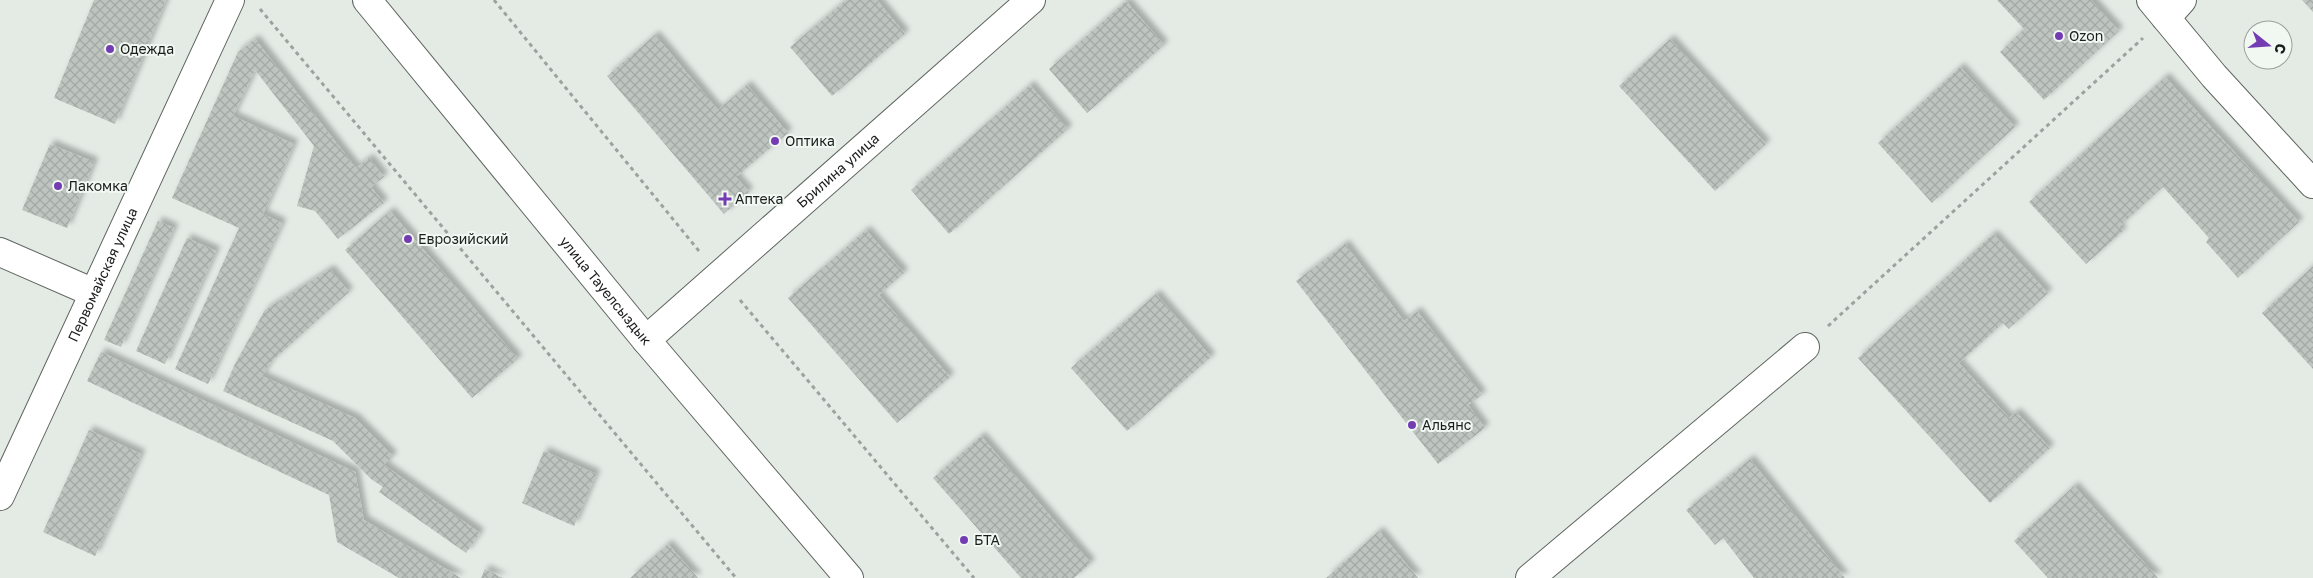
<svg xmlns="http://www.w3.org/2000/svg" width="2313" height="578" viewBox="0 0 2313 578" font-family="'Golos Text',sans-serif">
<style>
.building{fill:url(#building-cross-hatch);filter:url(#shadow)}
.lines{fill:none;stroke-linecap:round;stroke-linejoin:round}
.minor-casing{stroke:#5f6560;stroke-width:30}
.path{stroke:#9da29e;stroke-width:3;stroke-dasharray:4 4;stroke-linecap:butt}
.minor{stroke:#fff;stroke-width:28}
.poi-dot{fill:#743cb3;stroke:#f1f8f2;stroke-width:2}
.labels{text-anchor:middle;stroke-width:4;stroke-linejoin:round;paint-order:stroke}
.poi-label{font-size:14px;fill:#1b1e1c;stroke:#f1f8f2;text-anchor:start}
.street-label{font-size:14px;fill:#1b1e1c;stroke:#f1f8f2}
</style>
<defs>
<pattern id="building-cross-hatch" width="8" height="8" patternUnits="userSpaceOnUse" patternTransform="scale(1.25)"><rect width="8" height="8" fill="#bec5bf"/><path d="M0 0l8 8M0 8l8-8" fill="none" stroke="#a3a9a4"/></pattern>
<filter id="shadow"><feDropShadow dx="4.5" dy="-4.5" stdDeviation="2.5" flood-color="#0004"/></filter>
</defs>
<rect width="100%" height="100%" fill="#e4ebe5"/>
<!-- building -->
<path class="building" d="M94,0h72l-51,124 -61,-26z
M846,0h31l28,34 -73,62 -42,-49z
M1997,0h94l28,31 -75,69 -44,-48 24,-23z
M2302,0h11v12z
M1126,1l38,44 -77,68 -38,-44z
M655,35l63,75 29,-25 41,48 -52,44 13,15 -25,22 -117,-138z
M255,39l101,129 13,-10 15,19 -13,10 13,16 -46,36 -23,-28 -18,-5 17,-60 -59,-76 -22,46 61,28 -31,70 19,9 -74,161 -33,-15 64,-141 -67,-30 66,-146z
M1670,39l96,105 -51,47 -96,-105z
M1960,67l55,60 -83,76 -54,-60z
M2165,77l134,145 -61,56 -32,-36 3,-4 -46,-51 -44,40 4,4 -37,33 -57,-62z
M1030,85l38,44 -119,105 -38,-44z
M50,144l44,18 -27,66 -45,-18z
M390,211l128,148 -46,39 -127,-148z
M158,221l16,7 -53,119 -17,-7z
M866,230l38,43 -25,22 71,82 -53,46 -109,-125z
M1993,234l55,59 -39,36 -6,-6 -44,40 50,55 7,-6 34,36 -60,55 -132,-145z
M187,238l29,13 -51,113 -29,-13z
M1345,244l59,77 13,-10 65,84 -14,10 17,23 -47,36 -142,-183z
M2313,266v103l-51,-56z
M330,269l19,23 -78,70 -9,14 93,42 38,38 -9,9 96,68 -14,20 -87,-61 4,-5 -12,-8 -38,-38 -110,-50 12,-27 30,-54z
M1156,294l55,63 -84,74 -56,-63z
M101,352l254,120 9,48 97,58h-62l-62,-36 -8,-47 -242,-114z
M89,430l52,24 -46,102 -52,-24z
M981,436l110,127 -17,15h-53l-88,-100z
M544,451l52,23 -22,52 -52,-23z
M1750,459l95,119h-91l-31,-40 -8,7 -29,-35z
M2074,486l84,92h-110l-34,-37z
M1379,531l39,47h-92z
M668,544l30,34h-68z
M485,569l18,9h-22z"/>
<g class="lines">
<defs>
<g id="minor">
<path id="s1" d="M367,0l279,340 203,238"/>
<path d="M2151,0l63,76 99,108"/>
<path d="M2166,18l16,-18"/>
<path d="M0,252l94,41"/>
<path id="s2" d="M646,340l385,-340"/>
<path id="s3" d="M0,496l230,-496"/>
<path d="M1530,578l275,-231"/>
</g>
</defs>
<!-- minor casing -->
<use href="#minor" class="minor-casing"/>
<!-- path -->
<path class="path" d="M494,0l205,251
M260,9l476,569
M740,300l234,278
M1828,326l315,-288"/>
<!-- minor -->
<use href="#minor" class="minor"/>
</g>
<!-- markers -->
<g class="poi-dot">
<circle cx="2059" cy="36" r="5"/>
<circle cx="110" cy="49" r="5"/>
<circle cx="775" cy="141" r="5"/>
<circle cx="58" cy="186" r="5"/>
<path d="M722.5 191.5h5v5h5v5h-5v5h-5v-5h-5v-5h5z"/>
<circle cx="408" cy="239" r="5"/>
<circle cx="1412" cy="425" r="5"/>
<circle cx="964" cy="540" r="5"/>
</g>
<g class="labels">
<!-- poi labels -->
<g class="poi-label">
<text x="2069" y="41">Ozon</text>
<text x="120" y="54">Одежда</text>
<text x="785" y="146">Оптика</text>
<text x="68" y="191">Лакомка</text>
<text x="735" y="204">Аптека</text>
<text x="418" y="244">Еврозийский</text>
<text x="1422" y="430">Альянс</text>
<text x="974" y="545">БТА</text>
</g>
<!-- street labels -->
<g class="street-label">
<text dy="5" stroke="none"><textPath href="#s2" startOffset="256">Брилина улица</textPath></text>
<text dy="5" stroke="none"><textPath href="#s3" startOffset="244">Первомайская улица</textPath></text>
<text dy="5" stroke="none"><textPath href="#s1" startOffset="376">улица Тауелсыздык</textPath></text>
</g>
</g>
<!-- north arrow -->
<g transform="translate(2268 45) rotate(107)"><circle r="24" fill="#f1f8f2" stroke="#9ba19c"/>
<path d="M0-4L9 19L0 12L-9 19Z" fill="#743cb3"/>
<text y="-8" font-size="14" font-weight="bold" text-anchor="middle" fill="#1b1e1c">С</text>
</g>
</svg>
